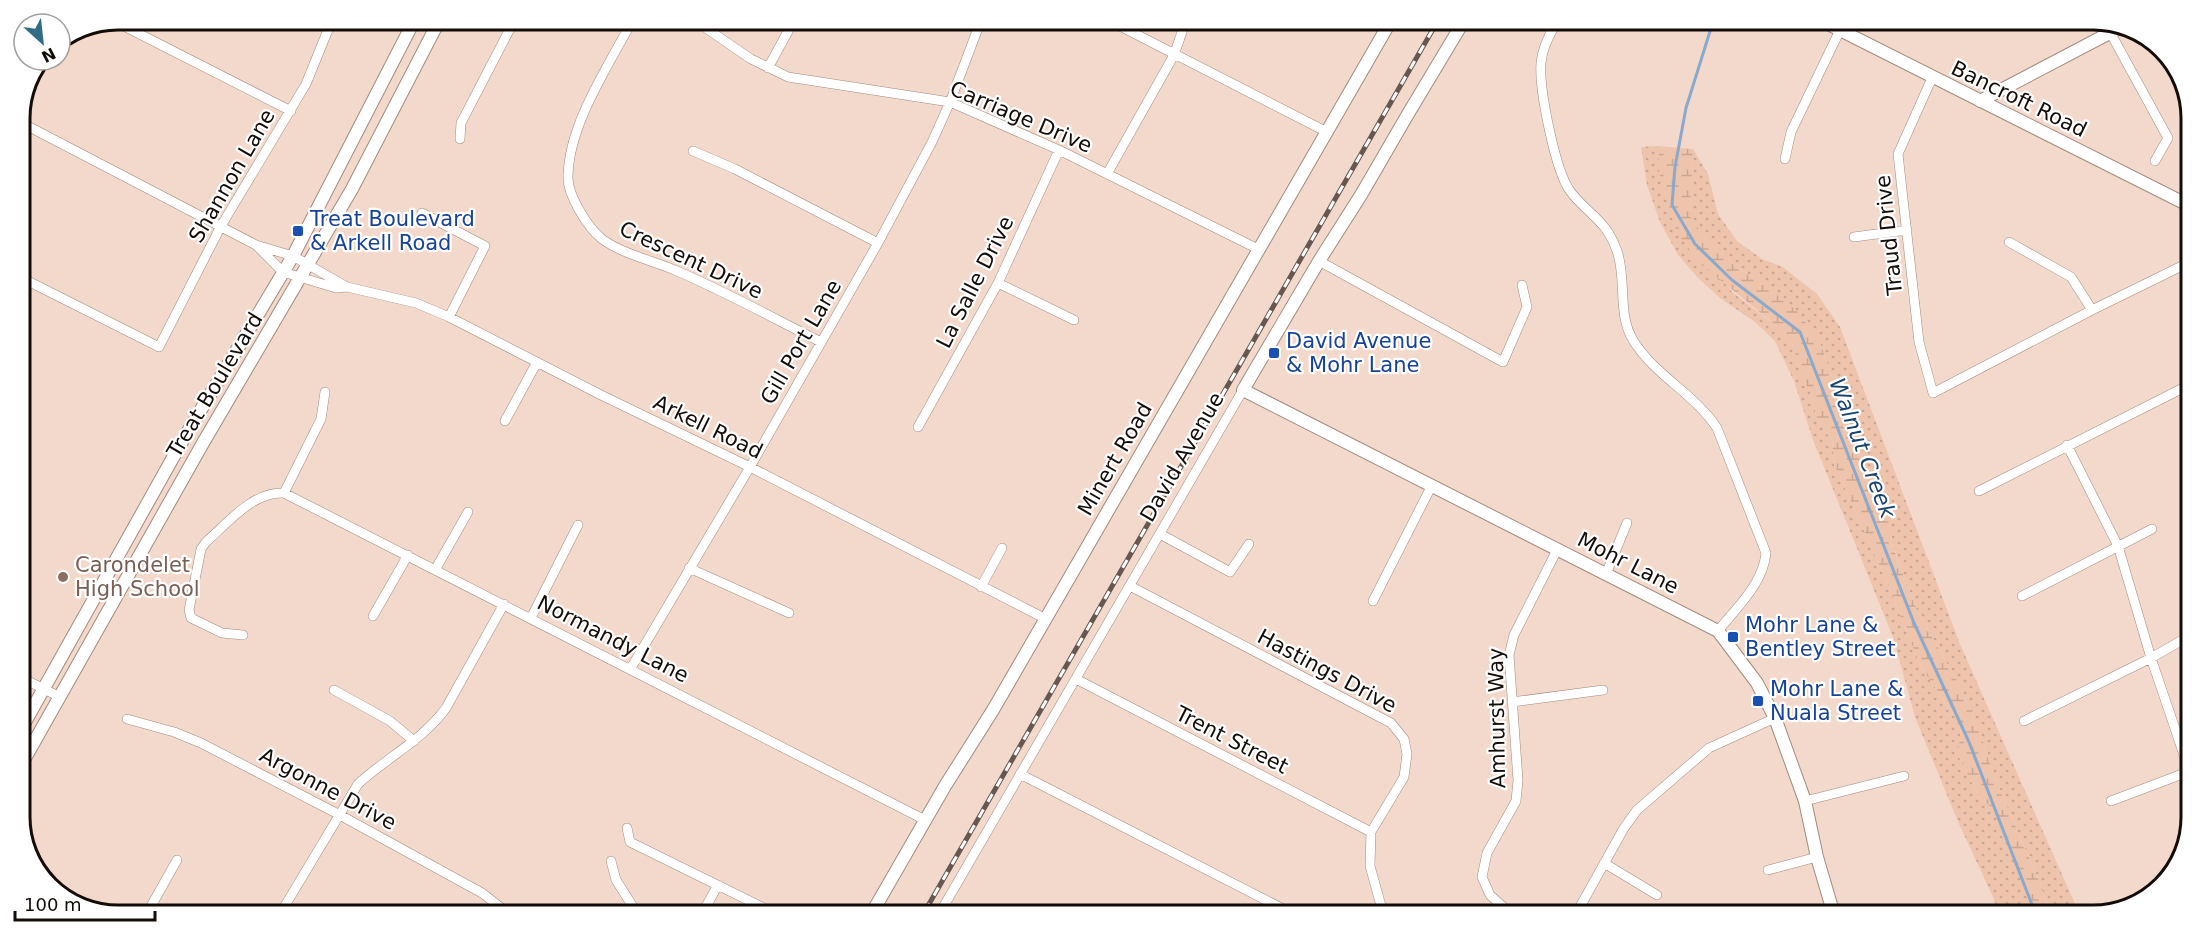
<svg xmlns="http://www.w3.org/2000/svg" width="2211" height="935" viewBox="0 0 2211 935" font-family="'DejaVu Sans',sans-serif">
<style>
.grass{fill:url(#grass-dots)}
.wetland{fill:url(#wetland-marsh)}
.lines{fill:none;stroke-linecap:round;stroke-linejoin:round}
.stream{stroke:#8aa9cc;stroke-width:3}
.street-casing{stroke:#a28b7f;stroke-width:10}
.secondary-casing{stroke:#a28b7f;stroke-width:14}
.street{stroke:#fff;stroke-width:9}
.secondary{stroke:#fff;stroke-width:12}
.rail-casing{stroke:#665750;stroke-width:5}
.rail{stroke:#fff;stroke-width:3;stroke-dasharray:9;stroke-linecap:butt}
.transit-dot{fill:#1a4fb4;stroke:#fff;stroke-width:2}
.education-dot{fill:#8d6e63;stroke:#fff;stroke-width:2}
.labels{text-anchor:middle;stroke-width:4.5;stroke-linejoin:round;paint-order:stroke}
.street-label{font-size:21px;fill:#140c08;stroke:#fff}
.transit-label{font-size:21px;fill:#164399;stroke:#fff;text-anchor:start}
.education-label{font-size:21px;fill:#785e54;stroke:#fff;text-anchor:start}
.water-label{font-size:22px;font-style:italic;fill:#184371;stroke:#fff}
.rim{fill:none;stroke:#140c08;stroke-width:3}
</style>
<defs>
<pattern id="grass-dots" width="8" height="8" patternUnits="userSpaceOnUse" patternTransform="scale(1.5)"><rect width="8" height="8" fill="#eec4ad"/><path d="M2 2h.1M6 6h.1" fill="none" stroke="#cba793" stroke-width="1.8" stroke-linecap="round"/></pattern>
<pattern id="wetland-marsh" width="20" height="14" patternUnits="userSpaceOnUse" patternTransform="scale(1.5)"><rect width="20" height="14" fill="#eec4ad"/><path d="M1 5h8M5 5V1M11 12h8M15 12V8" fill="none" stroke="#cba793"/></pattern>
</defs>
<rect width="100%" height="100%" fill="#f3d9cc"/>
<!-- grass -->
<path class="grass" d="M1658,146l2,32 72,114 46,35 14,17 11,35 8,15 6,25 15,22 2,23 49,109 38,94 40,58 -3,30 22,44 16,11 40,105h-37l-6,-18 -34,-73 -44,-107 -22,-80 -80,-197 -19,-59 -19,-40 -20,-19 -35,-24 -22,-20 -20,-23 -18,-33 -13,-37 -6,-38z
M1693,149l15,25 10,40 19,27 25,18 21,8 34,27 23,33 120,317 120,271h-29l-9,-27 -48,-112 -13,-41 -17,-41 -48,-86 -24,-64 -1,-19 -29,-64 -42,-118 -60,-62 -22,-13 -33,-30 -15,-22z"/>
<!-- wetland -->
<path class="wetland" d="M1658,146l35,3 -3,67 15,22 33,30 22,13 37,30 23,32 42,118 29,64 1,20 24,63 48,86 17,41 13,41 48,112 9,27h-15l-40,-105 -16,-11 -22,-44 3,-30 -40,-58 -38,-94 -49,-109 -2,-23 -15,-22 -6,-25 -8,-15 -11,-35 -14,-17 -80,-65 -21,-30 -17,-54z"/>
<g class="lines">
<!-- stream -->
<path class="stream" d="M1712,25l-26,83 -11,59 -3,38 23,39 37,36 68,52 114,291 55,119 67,173"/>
<defs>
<path id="street" d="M114,21l177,90
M632,21c-24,46 -63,103 -64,155 -1,18 19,51 34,63 20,15 52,22 75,32 49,21 96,47 144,71
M697,22l54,37 37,18 162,25 109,48 199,99
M1114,23l213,109
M1555,25c-7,12 -13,24 -14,38 -2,26 14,107 29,128 17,23 36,28 47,60 10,28 0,63 16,89 21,35 62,54 84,88l49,125c-3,31 -29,54 -48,78
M2110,32l58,106 -13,23
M768,68l25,-46
M1932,78l-34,76 21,188 14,51 159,-83 98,-48
M20,122l236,123 37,11 54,31 -11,1 -53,-16 -27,-27
M460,139l1,-16 53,-102
M693,151l42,18 143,74
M1785,159l6,-27 49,-102
M1107,174l67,-119 8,-23
M422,213l63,33 -36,71
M1854,237l53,-7
M2009,242l62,35 21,33
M1319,261l184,101 24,-55 -5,-22
M20,277l139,70 62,-121 85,-142 26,-64
M998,283l76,37
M347,287l69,16 33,14 152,78 149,72 296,152
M505,421l32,-59
M918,427l80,-144 61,-133
M2067,445l51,101 33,112 34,100
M1979,491l210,-106
M284,493l37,-74 4,-27
M1160,534l70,38 19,-28
M689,568l100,45
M435,570l33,-58
M1606,574l21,-51
M1130,586l261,137 13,16 3,15 -3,23 -33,55 -1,34 13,47
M981,587l21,-39
M2022,596l130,-67
M1373,601l58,-114
M373,616l35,-61
M531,618l47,-93
M243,635l-21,-2 -31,-15 -2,-8 12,-61 5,-7c22,-19 47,-51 78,-49l641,327
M631,668l119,-201 128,-224 54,-101 18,-40 30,-79
M20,677l40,20
M1076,679l295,153
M334,690l56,31 24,20
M1512,702l91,-12
M127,719l47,13 27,11 137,71 144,79 22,17
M2024,721l127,-63 35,-20
M1020,774l271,139
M1805,801l99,-25
M2111,801l74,-28
M627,828l3,14 140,69
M611,861l5,19 19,30
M1604,863l53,32
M1768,870l49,-13
M57,890l36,18
M150,908l27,-48
M283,909l75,-125c28,-26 65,-44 88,-76l58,-104
M704,910l14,-25
M941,911l302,-521
M1510,913l-20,-18 -8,-18 5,-24 29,-52 2,-21 -9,-125 5,-20 43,-85
M1576,914l48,-86 13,-18 72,-62 66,-30"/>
<path id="secondary" d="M1462,24l-54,90 -47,81 -42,66 -76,129 475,241 39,52 18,35 30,83 12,56 17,58
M1832,26l358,180
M1980,101l141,-74
M20,731l164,-293 109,-182 121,-235
M20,767l183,-324 149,-254 87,-168
M873,911l72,-125 48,-76 396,-686"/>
</defs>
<!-- street casing -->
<use href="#street" class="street-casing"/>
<!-- secondary casing -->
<use href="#secondary" class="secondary-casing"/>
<!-- street -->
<use href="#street" class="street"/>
<!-- secondary -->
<use href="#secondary" class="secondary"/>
<defs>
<path id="rail" d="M925,911l511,-887"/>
</defs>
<!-- rail casing -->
<use href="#rail" class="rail-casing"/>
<!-- rail -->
<use href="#rail" class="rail"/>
</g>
<!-- markers -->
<g class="transit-dot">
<rect x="292" y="225" width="12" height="12" rx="3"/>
<rect x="1268" y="347" width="12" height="12" rx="3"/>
<rect x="1727" y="631" width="12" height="12" rx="3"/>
<rect x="1752" y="695" width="12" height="12" rx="3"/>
</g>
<circle class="education-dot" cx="63" cy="577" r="6"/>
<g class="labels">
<!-- street labels -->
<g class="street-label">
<text transform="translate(2019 99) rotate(26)" y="7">Bancroft Road</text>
<text transform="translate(1021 117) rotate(23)" y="7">Carriage Drive</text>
<text transform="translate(232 176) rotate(-60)" y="7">Shannon Lane</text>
<text transform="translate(1889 235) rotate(-96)" y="7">Traud Drive</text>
<text transform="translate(691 260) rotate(25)" y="7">Crescent Drive</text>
<text transform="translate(975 282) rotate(-63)" y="7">La Salle Drive</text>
<text transform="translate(801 342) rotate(-60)" y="7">Gill Port Lane</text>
<text transform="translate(215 385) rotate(-59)" y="7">Treat Boulevard</text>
<text transform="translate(708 427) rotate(26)" y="7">Arkell Road</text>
<text transform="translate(1182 457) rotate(-60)" y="7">David Avenue</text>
<text transform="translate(1115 459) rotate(-60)" y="7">Minert Road</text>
<text transform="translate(1628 563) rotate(27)" y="7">Mohr Lane</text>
<text transform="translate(613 639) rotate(27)" y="7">Normandy Lane</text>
<text transform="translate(1327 671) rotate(28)" y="7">Hastings Drive</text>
<text transform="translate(1497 718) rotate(-91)" y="7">Amhurst Way</text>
<text transform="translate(1232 740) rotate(27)" y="7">Trent Street</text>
<text transform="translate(328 789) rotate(28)" y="7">Argonne Drive</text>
</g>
<!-- transit labels -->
<g class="transit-label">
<text x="310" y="226">Treat Boulevard<tspan x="310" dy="24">&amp; Arkell Road</tspan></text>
<text x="1286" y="348">David Avenue<tspan x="1286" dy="24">&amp; Mohr Lane</tspan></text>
<text x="1745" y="632">Mohr Lane &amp;<tspan x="1745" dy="24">Bentley Street</tspan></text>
<text x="1770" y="696">Mohr Lane &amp;<tspan x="1770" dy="24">Nuala Street</tspan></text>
</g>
<!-- education labels -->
<g class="education-label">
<text x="75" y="572">Carondelet<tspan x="75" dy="24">High School</tspan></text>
</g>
<!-- water labels -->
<g class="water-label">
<text transform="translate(1863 448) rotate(69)" y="8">Walnut Creek</text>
</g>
</g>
<!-- crop -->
<path d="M0 0H2211V935H0ZM118 30H2093A88 88 0 0 1 2181 118V817A88 88 0 0 1 2093 905H118A88 88 0 0 1 30 817V118A88 88 0 0 1 118 30Z" fill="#fff" fill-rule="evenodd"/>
<path class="rim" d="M118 30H2093A88 88 0 0 1 2181 118V817A88 88 0 0 1 2093 905H118A88 88 0 0 1 30 817V118A88 88 0 0 1 118 30Z"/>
<!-- north arrow -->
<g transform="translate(42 42) rotate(153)"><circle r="28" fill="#ffffff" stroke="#a19e9c" stroke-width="1.5"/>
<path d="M0-4.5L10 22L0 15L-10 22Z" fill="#306d83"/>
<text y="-9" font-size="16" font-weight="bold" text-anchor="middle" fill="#140c08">N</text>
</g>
<!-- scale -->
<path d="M15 911v9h140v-9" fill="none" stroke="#140c08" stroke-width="3"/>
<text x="24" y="911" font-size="18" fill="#140c08" stroke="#ffffff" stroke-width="4.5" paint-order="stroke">100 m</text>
</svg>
